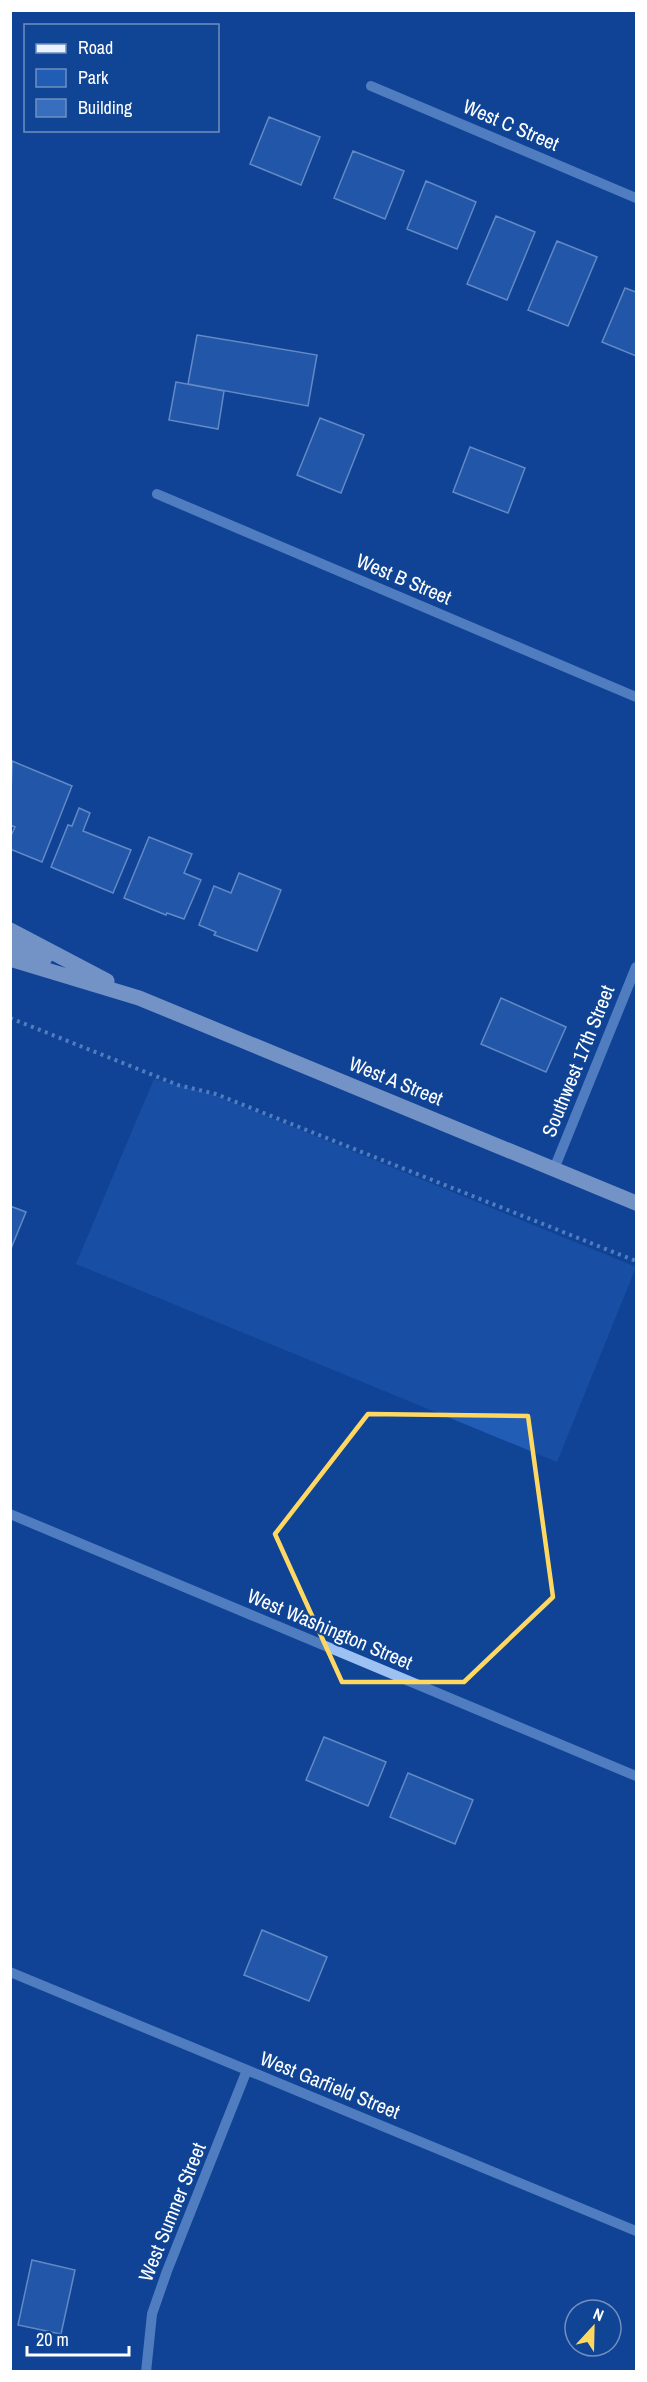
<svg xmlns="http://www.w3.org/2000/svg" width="647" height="2382" viewBox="0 0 647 2382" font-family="'Archivo Narrow',sans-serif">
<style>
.green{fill:#225db5}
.building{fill:#386ebe;stroke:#c6ddfe;stroke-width:1.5}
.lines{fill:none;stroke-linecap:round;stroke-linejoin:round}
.path{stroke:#9ec1f4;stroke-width:4;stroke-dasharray:3 4.5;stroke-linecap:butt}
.minor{stroke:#9ec1f4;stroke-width:10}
.major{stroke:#ebf2ff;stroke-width:15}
.marked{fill:none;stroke:#ffd861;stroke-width:4.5;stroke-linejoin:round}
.labels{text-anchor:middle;stroke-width:4.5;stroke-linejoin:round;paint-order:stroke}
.street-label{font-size:20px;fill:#fff;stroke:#104495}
</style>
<rect width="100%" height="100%" fill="#104495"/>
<!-- green -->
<path class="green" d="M154,1079l61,16 421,172 -79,195 -481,-198z"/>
<!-- building -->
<path class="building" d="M269,117l51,20 -19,48 -51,-21z
M353,151l51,20 -19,48 -51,-21z
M426,181l50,21 -19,47 -50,-20z
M496,216l39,16 -28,68 -40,-16z
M557,241l40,16 -29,69 -40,-16z
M625,288l11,4v64l-34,-14z
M197,335l120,20 -9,51 -120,-22z
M176,382l48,9 -6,38 -49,-9z
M320,418l44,17 -23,58 -44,-18z
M470,447l55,21 -17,45 -55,-21z
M12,761l60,25 -30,76 -32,-13v-11l5,-11 -5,-2z
M79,808l11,5 -7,18 48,19 -18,43 -62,-26 17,-42 4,1z
M149,837l43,17 -8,19 17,7 -17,39 -17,-6 -1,2 -42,-17z
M239,873l42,17 -24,61 -43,-16 2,-3 -17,-7 15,-39 17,7z
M501,998l65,29 -20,45 -65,-28z
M10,1206l16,6 -16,39z
M324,1737l62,25 -18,44 -62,-26z
M408,1773l65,27 -18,44 -65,-27z
M262,1930l65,27 -18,44 -65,-26z
M32,2260l43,10 -14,64 -43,-9z"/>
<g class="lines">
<!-- path -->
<path class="path" d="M10,1018l168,67 38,9 420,167"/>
<!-- minor -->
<path class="minor" d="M371,86l265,112
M157,494l479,203
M554,1169l82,-202
M10,1514l626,262
M10,1972l626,259
M146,2372l6,-58 15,-43 80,-201"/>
<!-- major -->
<path class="major" d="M10,930l97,51
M10,944l35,14
M10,959l129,39 497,205"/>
</g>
<!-- marked area -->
<path d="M0 0H647V2382H0ZM368,1414l160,2 25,181 -89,85h-122l-67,-148z" fill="#104495" fill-opacity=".55" fill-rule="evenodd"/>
<path class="marked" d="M368,1414l160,2 25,181 -89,85h-122l-67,-148z"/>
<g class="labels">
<!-- street labels -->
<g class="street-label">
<text transform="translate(511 125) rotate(23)" y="7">West C Street</text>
<text transform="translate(404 579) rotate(23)" y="7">West B Street</text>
<text transform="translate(578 1061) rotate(-68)" y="7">Southwest 17th Street</text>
<text transform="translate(396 1081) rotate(22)" y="7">West A Street</text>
<text transform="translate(330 1629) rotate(23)" y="7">West Washington Street</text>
<text transform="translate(330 2085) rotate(22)" y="7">West Garfield Street</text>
<text transform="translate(172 2212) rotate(-68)" y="7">West Sumner Street</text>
</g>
</g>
<!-- border -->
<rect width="647" height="2382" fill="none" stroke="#ffffff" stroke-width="24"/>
<!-- legend -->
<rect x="24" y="24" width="195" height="108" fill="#104495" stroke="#708fbf" stroke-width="1.5"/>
<rect x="36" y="44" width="30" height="9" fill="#ebf2ff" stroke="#708fbf" stroke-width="1.5"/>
<text x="78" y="54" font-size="18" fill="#ffffff">Road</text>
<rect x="36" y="69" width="30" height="18" fill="#225db5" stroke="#708fbf" stroke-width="1.5"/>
<text x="78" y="84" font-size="18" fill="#ffffff">Park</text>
<rect x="36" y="99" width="30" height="18" fill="#386ebe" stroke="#708fbf" stroke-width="1.5"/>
<text x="78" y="114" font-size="18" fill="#ffffff">Building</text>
<!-- north arrow -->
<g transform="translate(593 2328) rotate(22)"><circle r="28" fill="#104495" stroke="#708fbf" stroke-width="1.5"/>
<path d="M0-4.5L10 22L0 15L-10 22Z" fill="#ffd861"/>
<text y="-9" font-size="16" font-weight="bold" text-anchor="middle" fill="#ffffff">N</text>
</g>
<!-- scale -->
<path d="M27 2346v9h102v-9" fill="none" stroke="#ffffff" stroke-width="3"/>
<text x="36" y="2346" font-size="18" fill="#ffffff" stroke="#104495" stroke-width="4.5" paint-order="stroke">20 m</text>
</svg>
